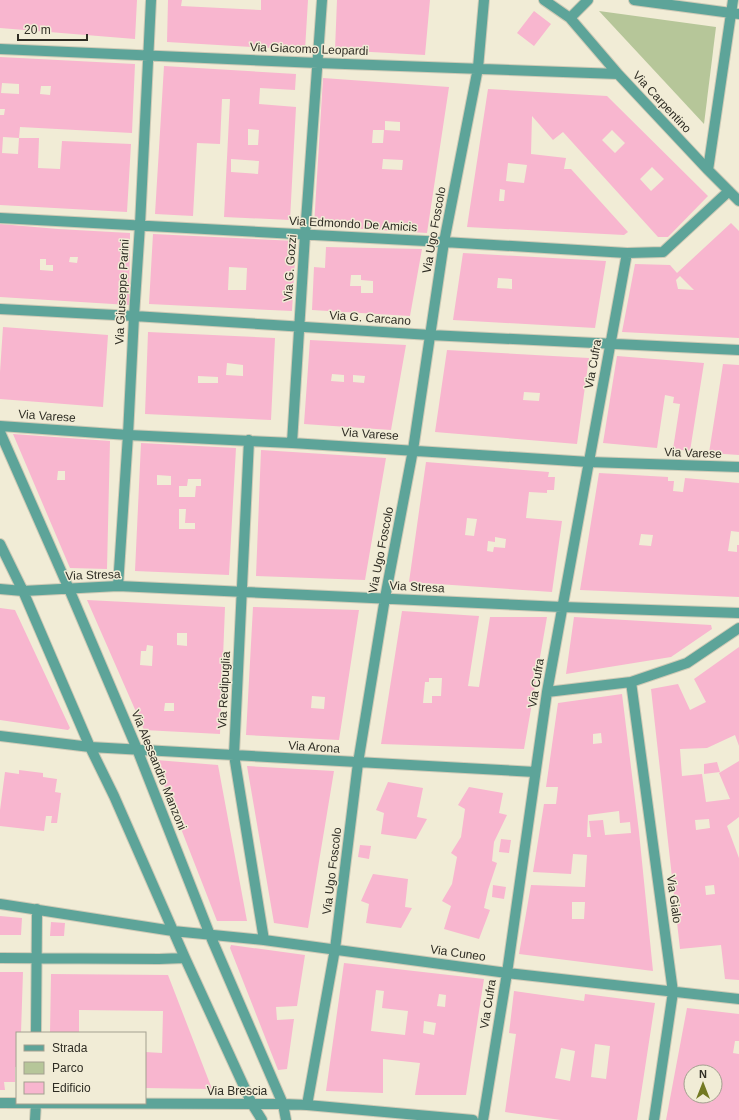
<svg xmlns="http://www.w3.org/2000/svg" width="739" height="1120" viewBox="0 0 739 1120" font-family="Helvetica,sans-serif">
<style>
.green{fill:#b6c699}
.building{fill:#f8b6cf;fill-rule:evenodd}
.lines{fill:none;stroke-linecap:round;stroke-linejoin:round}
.minor-casing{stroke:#cecab6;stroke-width:12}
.minor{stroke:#5da499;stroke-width:10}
.labels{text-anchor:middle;stroke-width:3;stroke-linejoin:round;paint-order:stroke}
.street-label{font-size:12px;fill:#2f2d24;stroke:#f1ecd6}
</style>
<rect width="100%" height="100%" fill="#f1ecd6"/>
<!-- green -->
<path class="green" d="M599,11l117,16 -12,97z"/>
<!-- building -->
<path class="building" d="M0,0h137l-2,39 -135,-11z
M168,0h14l-1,6 80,4v-10h47l-3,50 -138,-8z
M337,0h93l-5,55 -90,-5z
M534,11l17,13 -17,22 -17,-13z
M0,57l135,7 -3,69 -112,-6 -1,11 -16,-1 -1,16 16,1 1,-16h20l-1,30 22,1 2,-28 69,3 -4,68 -127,-7v-90h4l1,-6h-5zM2,83l17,1v10l-18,-1zM41,86h10l-1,9 -10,-1z
M164,66l132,8 -1,16 -35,-2 -1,16 37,3 -6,113 -66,-3 6,-118h-8l-2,45 -23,-1 -4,73 -38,-2zM248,129l11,1 -1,15h-10zM231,159l28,2 -1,13 -27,-2z
M323,78l126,9 -22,146 -113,-7zM385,121l15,1v9l-15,-1zM373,130h11l-1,13h-11zM383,159l20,1 -1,10 -20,-1z
M488,89l119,7 101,100 -40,41h-10l-95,-105 -10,8 -21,-24 -1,38 35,4 -2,11h7l57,63 -4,3 -157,-8zM612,130l13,13 -10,10 -13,-13zM508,163l19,2 -3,18 -18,-2zM652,167l12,12 -13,12 -11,-12zM500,189l5,1 -1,11h-5z
M731,223l8,8v107l-117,-6 13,-68 35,1 7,8zM680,276l14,14 -16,-1 -2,-9z
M0,224l58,5 72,4 -1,72 -129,-8zM70,257h8l-1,6 -8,-1zM40,259h6v6h7v6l-13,-1z
M153,234l143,7 -4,70 -143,-7zM229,267l18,1 -1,22h-18z
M326,247l96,2 -12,67 -98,-6 2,-43 11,1zM351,275h10v5l12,1v12h-12v-7h-11z
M463,253l143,8 -11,67 -142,-8zM498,278l14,1v10l-15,-1z
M3,327l105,8 -5,72 -103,-8v-27z
M148,332l127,6 -4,82 -126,-6zM227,363l16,2v11l-17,-1zM198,376l20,1v6h-20z
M310,340l96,5 -15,85 -87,-6zM332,374l12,1v7l-13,-1zM353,375l12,1 -1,7 -11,-1z
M447,350l142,8 -12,86 -142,-12zM524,392l16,1 -1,8 -16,-1z
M617,356l87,7 -14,88 -17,-2 7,-45 -7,-1 1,-6 -9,-2 -8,53 -54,-5z
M723,364l16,1v90l-30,-2z
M13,434l97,7 -3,128 -37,-1zM58,471h7v9h-8z
M141,443l95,5 -7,127 -94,-4zM157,475l14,1v9h-14zM188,479h13v7h-5l-1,11h-16v-11h8zM179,509h7l-1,14h10v6h-16z
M261,450l125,8 -21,122 -109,-4z
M426,462l123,10 -1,5h7l-1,13h-7v3l-18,-1 -3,26 36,3 -10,71 -143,-10zM467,518l10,1 -3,17 -9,-1zM495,537l11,2 -1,9 -11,-1 -1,5 -6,-1 1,-10 7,1z
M599,473l69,4v4h6l-1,10 10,1 2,-14 54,5v49l-8,-1 -3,20 9,1v-7h2v52l-159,-7zM641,534l12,1 -2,11 -12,-1z
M87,600l138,7 -5,127 -76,-4zM177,633h10v13l-10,-1zM147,645l6,1 -1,20 -12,-1 1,-14h5zM165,703h9v8h-10z
M253,607l106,3 -20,130 -93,-5zM312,696l13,1 -1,12 -13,-1z
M0,608l15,2 55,118 -2,2 -68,-10z
M402,611l77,5 -11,70 11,1 11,-70h57l-23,132 -143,-5zM429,678h13l-1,18h-9v7h-9l2,-21h4z
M574,617l137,8 1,4 -41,28 -105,17z
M739,647v99l-4,-11 -28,13 -27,1 2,27 20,-2 4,28 24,-3 -11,-26 20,-12v56l-12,9 12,32v122l-14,-1 -4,-34 -41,4 -29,-260 27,-5 12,26 16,-8 -12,-23zM709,819l1,9 -14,2 -1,-10zM714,885l1,9 -9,1 -1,-9z
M622,694l17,138 14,139 -134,-17 12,-69 54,2 2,-32 -14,-1 -2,20 -38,-2 11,-68h12l2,-17h-12l12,-84zM601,733l1,10 -9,1v-10zM619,811l1,12 10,-1 1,11 -26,2 -2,-15 -14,1 2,16h-4l1,-22zM572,902h13l-1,17h-12z
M156,760l62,5 29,156h-30l-62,-159z
M717,762l3,10 -16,2v-10z
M247,766l87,5 -26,157 -34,-5z
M19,770l24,3v4l14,2 -2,13 6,1 -4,30h-6l1,-7h-6l-2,15 -44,-5v-16l5,-38 14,2z
M388,782l35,6 -6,29 10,2 -11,20 -35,-5 3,-21 -8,-3z
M469,787l34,6 -4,20 8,2 -13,27 -2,19 5,2 -9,27 -4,18 6,2 -11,29 -35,-10 7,-23 -9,-5 10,-17 5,-27 -6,-4 10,-16 4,-28 -7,-4z
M501,839l10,1 -2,13 -10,-1z
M360,845l11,1 -2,13 -11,-2z
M373,874l35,5 -3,28 7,1 -11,20 -35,-5 3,-19 -8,-3z
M493,885l13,2 -2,12 -12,-2z
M0,916l22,2 -1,17h-21z
M51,922l14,1 -1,13h-14z
M231,945l74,10 -8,51 -21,1 1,13 17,-1 -7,50 -9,1 -48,-122z
M344,963l140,16 -18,116h-51l5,-32 -37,-4v34l-57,-2zM376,990l8,1 -2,17 26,3 -3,24 -34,-4zM439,994l7,1 -1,12 -8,-1zM424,1021l12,2 -2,12 -11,-2z
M0,972h23l-2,61h-4v34h-2v15h-11l1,8h-5z
M51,974l117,1 44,114 -67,-1v-36l17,1 1,-42 -84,-1v23h-29z
M514,991l70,10 1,-7 70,9 -18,117h-76l-56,-8 11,-78 -7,-1zM595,1044l15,2 -4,33 -15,-2zM561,1048l14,3 -5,30 -15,-3z
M687,1008l52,6v27h-4l-2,12 6,1v66h-73zM691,1072h24v24h-2l-1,6 -12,-2 1,-4h-10z"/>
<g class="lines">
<defs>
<path id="minor" d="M544,0l26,18 48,56 90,96 31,31
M634,0l105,14
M570,18l18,-18
M0,49l318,14 300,11
M708,170l25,-170
M0,218l444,24 183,11 36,-1 66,-61
M0,309l134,7 296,19 309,15
M0,426l128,9 164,8 297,19 150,5
M0,432l69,157 68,160 73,186 73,169 3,16
M249,440l-15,315 30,185
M292,443l13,-208 17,-235
M0,544l23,47 67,156 24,49 71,162 67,146 10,16
M118,586l10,-151 6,-119 6,-91 11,-225
M0,589l23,2 95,-5 444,21 177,6
M631,682l42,310 -19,128
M547,692l84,-10 56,-19 52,-35
M0,736l90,11 445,25
M0,904l173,27 91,9 243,33 232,26
M0,958l159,1 26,-1
M36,1033l1,-124
M0,1103l283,1 24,1 166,15
M307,1105l28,-156 23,-186 27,-165 28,-148 31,-208 34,-174 6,-68
M35,1120l1,-17
M483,1120l24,-147 40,-281 80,-439"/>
</defs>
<!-- minor casing -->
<use href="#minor" class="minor-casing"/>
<!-- minor -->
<use href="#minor" class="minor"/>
</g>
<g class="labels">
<!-- street labels -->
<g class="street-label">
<text transform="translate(309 49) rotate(2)" y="4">Via Giacomo Leopardi</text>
<text transform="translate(662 102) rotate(47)" y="4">Via Carpentino</text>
<text transform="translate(353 224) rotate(3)" y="4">Via Edmondo De Amicis</text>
<text transform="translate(434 230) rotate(-80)" y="4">Via Ugo Foscolo</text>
<text transform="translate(290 268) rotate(-86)" y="4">Via G. Gozzi</text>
<text transform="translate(122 292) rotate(-87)" y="4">Via Giuseppe Parini</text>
<text transform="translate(370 318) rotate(4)" y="4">Via G. Carcano</text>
<text transform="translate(593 364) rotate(-80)" y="4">Via Cufra</text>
<text transform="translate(47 416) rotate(4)" y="4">Via Varese</text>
<text transform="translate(370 434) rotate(4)" y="4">Via Varese</text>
<text transform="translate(693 453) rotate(2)" y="4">Via Varese</text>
<text transform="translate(381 550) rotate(-79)" y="4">Via Ugo Foscolo</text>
<text transform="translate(93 575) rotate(-2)" y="4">Via Stresa</text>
<text transform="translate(417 587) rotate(3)" y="4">Via Stresa</text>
<text transform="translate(536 683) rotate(-81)" y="4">Via Cufra</text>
<text transform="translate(224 690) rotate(-87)" y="4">Via Redipuglia</text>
<text transform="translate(314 747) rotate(4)" y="4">Via Arona</text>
<text transform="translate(159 770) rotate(68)" y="4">Via Alessandro Manzoni</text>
<text transform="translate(332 871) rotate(-83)" y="4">Via Ugo Foscolo</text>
<text transform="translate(674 899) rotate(82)" y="4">Via Gialo</text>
<text transform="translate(458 953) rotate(8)" y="4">Via Cuneo</text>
<text transform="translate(488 1004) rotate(-81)" y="4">Via Cufra</text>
<text x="237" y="1095">Via Brescia</text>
</g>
</g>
<!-- legend -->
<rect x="16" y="1032" width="130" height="72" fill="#f1ecd6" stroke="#a3a08f"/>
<rect x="24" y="1045" width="20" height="6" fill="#5da499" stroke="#a3a08f"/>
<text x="52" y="1052" font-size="12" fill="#2f2d24">Strada</text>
<rect x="24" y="1062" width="20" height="12" fill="#b6c699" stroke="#a3a08f"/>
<text x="52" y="1072" font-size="12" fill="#2f2d24">Parco</text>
<rect x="24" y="1082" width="20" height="12" fill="#f8b6cf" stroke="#a3a08f"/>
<text x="52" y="1092" font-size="12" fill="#2f2d24">Edificio</text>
<!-- north arrow -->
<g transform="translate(703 1084)"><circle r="19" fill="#f1ecd6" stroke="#a3a08f"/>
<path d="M0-3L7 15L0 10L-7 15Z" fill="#737923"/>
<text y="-6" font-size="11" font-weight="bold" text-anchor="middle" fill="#2f2d24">N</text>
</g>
<!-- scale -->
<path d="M18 34v6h69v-6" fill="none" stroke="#2f2d24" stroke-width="2"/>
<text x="24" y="34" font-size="12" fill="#2f2d24" stroke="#f1ecd6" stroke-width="3" paint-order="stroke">20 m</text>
</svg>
